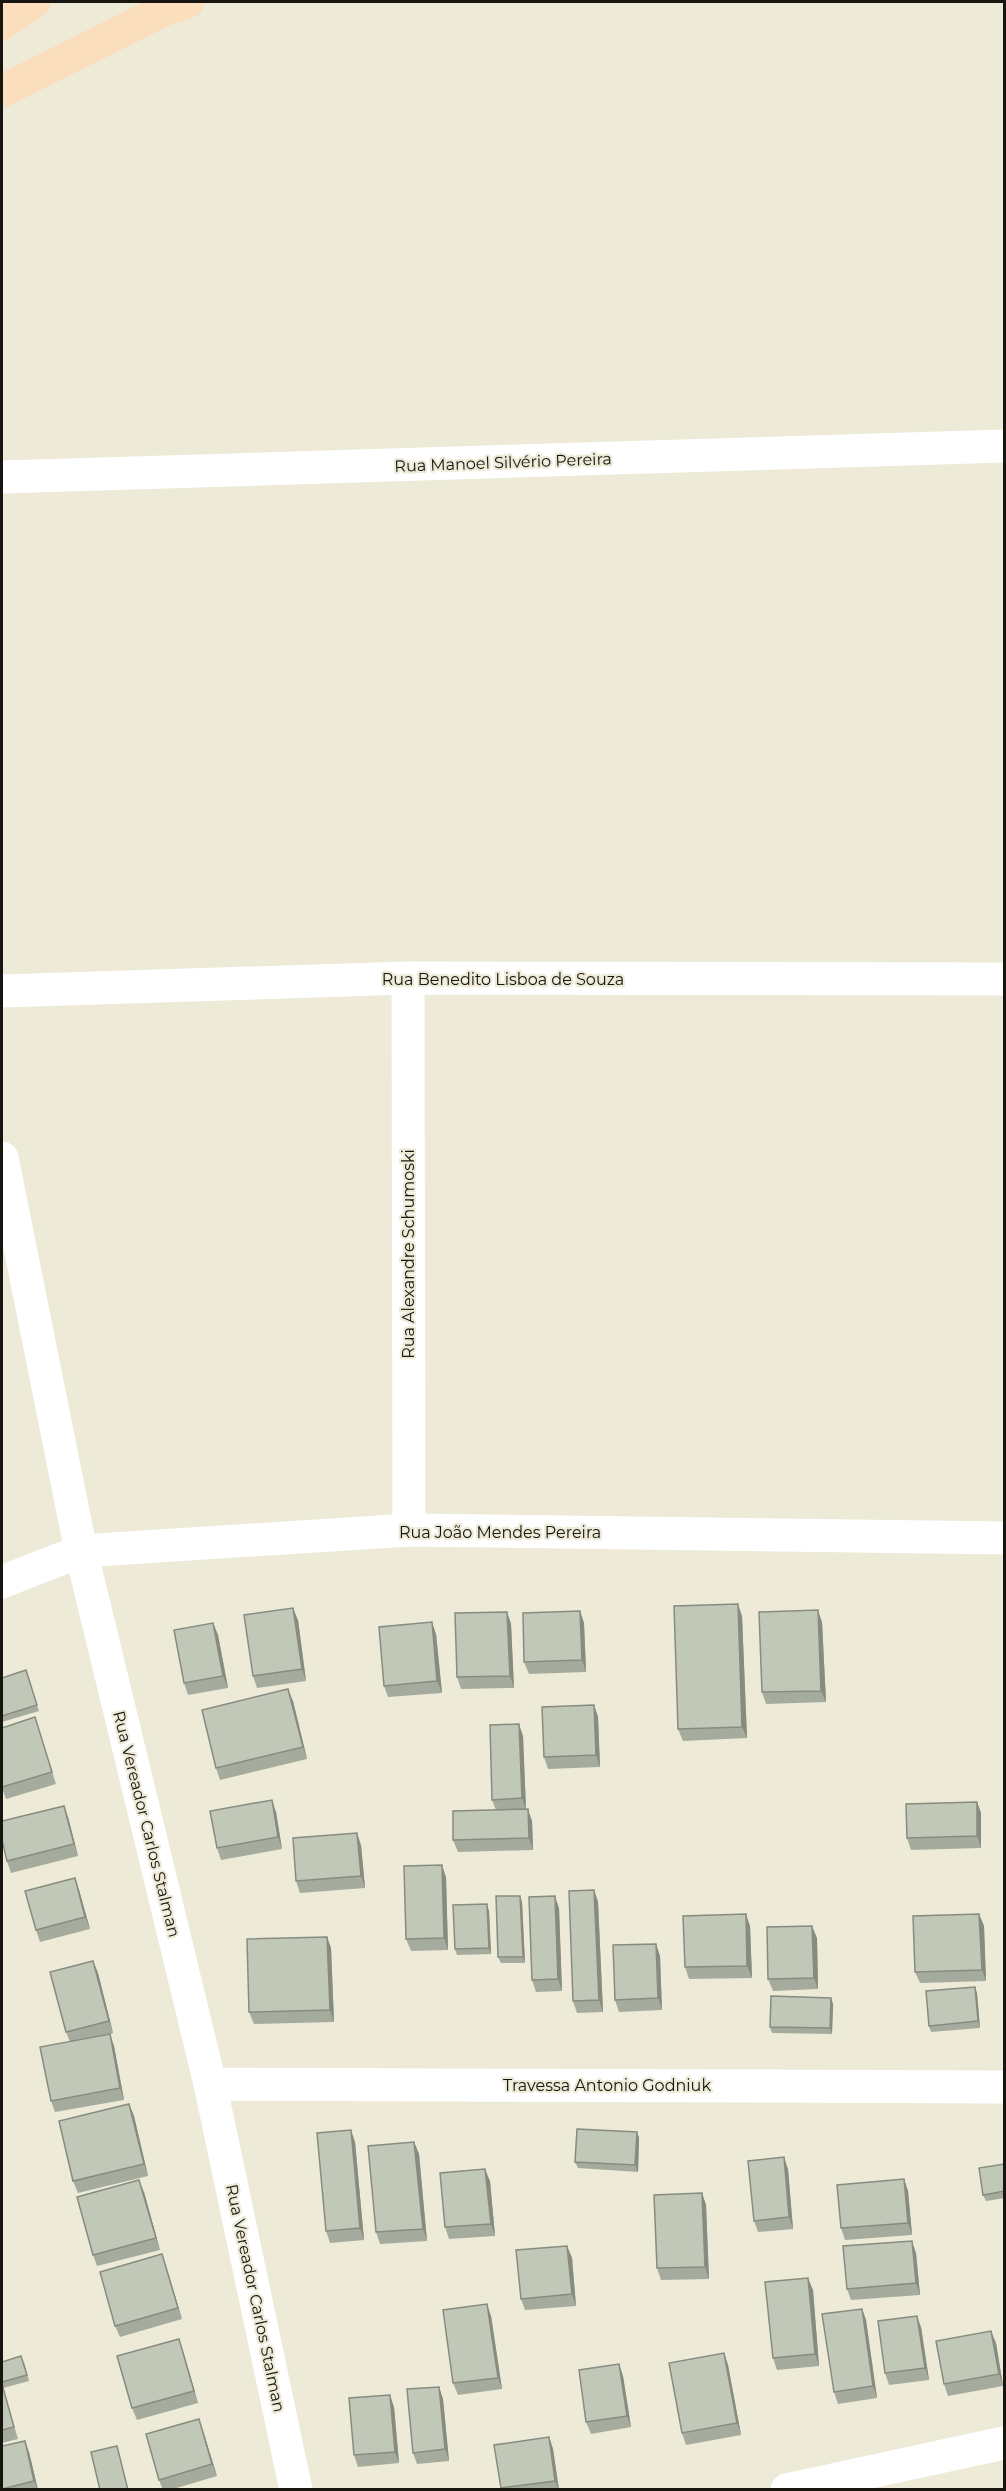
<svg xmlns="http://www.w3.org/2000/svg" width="1006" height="2491" viewBox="0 0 1006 2491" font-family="Montserrat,sans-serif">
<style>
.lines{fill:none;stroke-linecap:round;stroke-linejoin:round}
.street{stroke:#fff;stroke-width:33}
.primary{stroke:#fbdfbc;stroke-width:33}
.wall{fill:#a6ac9d}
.shaded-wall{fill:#878c80}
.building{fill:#c1c8b7;stroke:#878c80;stroke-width:1.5}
.labels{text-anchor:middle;stroke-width:4.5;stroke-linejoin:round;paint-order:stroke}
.street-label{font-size:16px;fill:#16150f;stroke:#edead8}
</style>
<rect width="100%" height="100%" fill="#edead8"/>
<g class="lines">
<!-- street -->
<path class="street" d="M2,477l1002,-31
M408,978l1,552
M2,991l406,-13 596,1
M2,1158l79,393 129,533 86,406
M2,1582l79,-31 328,-21 595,8
M210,2084l794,3
M787,2490l217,-47"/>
<!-- primary -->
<path class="primary" d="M2,24l32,-22
M2,91l160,-80 26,-9"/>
</g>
<!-- wall -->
<path class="wall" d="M580,1611l4,12 2,49 -57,2 -5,-12z
M507,1612l4,12 3,64 -53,1 -4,-12z
M742,1616l5,122 -64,3 -5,-12z
M298,1620l8,61 -49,7 -4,-12z
M822,1622l4,80 -60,2 -4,-12z
M213,1623l5,12 10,53 -40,7 -4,-12z
M436,1634l6,59 -54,4 -4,-11z
M26,1670l13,41 -37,11v-44z
M293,1701l14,58 -87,21 -4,-12z
M594,1705l4,12 2,50 -52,2 -4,-12z
M35,1717l21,67 -50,15 -4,-11v-60z
M523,1736l3,73 6,12 1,29 -75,2 -5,-12 43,-30 -4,-10z
M977,1802l4,11v35l-70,2 -4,-12z
M276,1812l6,37 -61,11 -4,-12z
M68,1817l10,39 -67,17 -4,-12z
M361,1845l4,43 -65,5 -4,-12z
M446,1877l2,73 -37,1 -5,-12z
M75,1878l4,12 11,39 -50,13 -4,-12z
M594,1890l4,12 5,110 -26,1 -4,-12z
M520,1896l2,6 3,61h-24l-3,-6z
M559,1908l3,83 -26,1 -4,-12z
M489,1911l2,43 -34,1 -2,-6z
M979,1914l5,12 2,55 -66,2 -5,-11z
M750,1926l2,52 -63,1 -4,-12z
M327,1937l4,11 3,74 -80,2 -5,-12z
M817,1938l1,51 -45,2 -5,-12z
M656,1944l4,12 2,54 -43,2 -4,-12z
M93,1961l5,12 15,60 -5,2 6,11 10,54 -69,12 -4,-11 19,-59 -4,-10z
M977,1993l3,35 -49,4 -2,-6z
M831,1998l2,6 -1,30 -60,-1 -2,-6z
M129,2104l5,12 14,60 -70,17 -5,-12z
M637,2132l2,6 -1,34 -60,-4 -3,-6z
M355,2142l9,98 -34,3 -4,-12z
M414,2142l5,12 8,87 -47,3 -4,-12z
M1005,2165v33l-19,3 -3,-6z
M788,2169l5,60 -35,3 -4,-11z
M904,2179l4,12 4,44 -67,5 -4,-12z
M490,2181l5,55 -46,3 -4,-12z
M144,2192l16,58 -63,16 -4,-11z
M702,2193l4,12 3,74 -48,1 -4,-12z
M567,2246l5,12 4,48 -51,4 -4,-11z
M916,2253l4,42 -69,5 -4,-11z
M166,2266l16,53 -62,18 -5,-11z
M813,2290l6,76 -42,4 -4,-12z
M862,2309l4,11 11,78 -39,6 -4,-12z
M491,2316l11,73 -44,6 -5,-12z
M921,2327l8,53 -40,5 -4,-12z
M996,2343l7,43 -55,10 -4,-12z
M183,2351l15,52 -61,17 -5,-12z
M724,2353l4,12 13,70 -55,10 -4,-12z
M2,2362h22l5,19 -26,7 15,51 -16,4z
M619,2364l4,12 8,51 -40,7 -5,-12z
M439,2387l4,12 6,62 -32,3 -4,-11z
M394,2407l5,56 -41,4 -4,-12z
M203,2431l14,45 -47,14h-7l-4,-10z
M549,2437l4,12 6,41h-58l-7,-45z
M29,2452l9,38h-36z"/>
<!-- shaded-wall -->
<path class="shaded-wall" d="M738,1604l4,12 5,122 -5,-11z
M293,1608l5,12 8,61 -4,-12z
M818,1610l4,12 4,80 -5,-11z
M580,1611l4,12 2,49 -4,-12z
M507,1612l4,12 3,64 -4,-12z
M432,1622l4,12 6,59 -5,-12z
M213,1623l5,12 10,53 -5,-12z
M288,1689l5,12 14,58 -4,-12z
M594,1705l4,12 2,50 -4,-12z
M519,1724l4,12 3,74 -4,-12z
M272,1800l4,12 6,37 -4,-12z
M977,1802l4,11v35l-4,-12z
M64,1806l4,11 10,39 -4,-12z
M528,1809l4,12 1,29 -4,-12z
M357,1833l4,12 4,43 -4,-12z
M442,1865l4,12 2,73 -4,-12z
M75,1878l4,12 11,39 -5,-12z
M594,1890l4,12 5,110 -4,-12z
M520,1896l2,6 3,61 -2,-6z
M555,1896l4,12 3,83 -4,-12z
M487,1904l2,7 2,43 -2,-6z
M746,1914l4,12 2,52 -5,-12z
M979,1914l5,12 2,55 -4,-11z
M812,1926l5,12 1,51 -4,-11z
M327,1937l4,11 3,74 -4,-12z
M656,1944l4,12 2,54 -4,-12z
M93,1961l5,12 15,60 -4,-12z
M975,1987l2,6 3,35 -2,-7z
M831,1998l2,6 -1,30 -2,-6z
M110,2034l4,12 10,54 -4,-12z
M129,2104l5,12 14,60 -4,-12z
M351,2130l4,12 9,98 -4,-12z
M637,2132l2,6 -1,34 -3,-7z
M414,2142l5,12 8,87 -4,-12z
M784,2157l4,12 5,60 -4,-12z
M485,2169l5,12 5,55 -4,-12z
M904,2179l4,12 4,44 -4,-12z
M139,2180l5,12 16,58 -4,-12z
M702,2193l4,12 3,74 -4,-12z
M912,2241l4,12 4,42 -4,-12z
M567,2246l5,12 4,48 -4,-12z
M162,2254l4,12 16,53 -4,-11z
M808,2278l5,12 6,76 -4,-12z
M487,2304l4,12 11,73 -4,-11z
M862,2309l4,11 11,78 -4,-12z
M917,2316l4,11 8,53 -4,-12z
M991,2331l5,12 7,43 -4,-12z
M179,2339l4,12 15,52 -4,-12z
M724,2353l4,12 13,70 -4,-12z
M619,2364l4,12 8,51 -4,-11z
M439,2387l4,12 6,62 -4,-12z
M390,2395l4,12 5,56 -4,-11z
M199,2419l4,12 14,45 -5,-12z
M549,2437l4,12 6,41 -4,-9z
M25,2441l4,11 9,38 -4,-9z"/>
<!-- building -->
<path class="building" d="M738,1604l4,123 -64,2 -4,-123z
M293,1608l9,61 -49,7 -9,-61z
M818,1610l3,81 -59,1 -3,-80z
M580,1611l2,49 -58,2 -1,-49z
M507,1612l3,64 -53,1 -2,-64z
M432,1622l5,59 -53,5 -5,-59z
M213,1623l10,53 -39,7 -10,-53z
M26,1670l11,35 -35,11v-38z
M288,1689l15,58 -87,21 -14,-58z
M594,1705l2,50 -52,2 -2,-50z
M35,1717l17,55 -50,15v-59z
M519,1724l3,74 -30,2 -2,-75z
M272,1800l6,37 -61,11 -7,-37z
M977,1802v34l-70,2 -1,-34z
M64,1806l10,38 -67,17 -5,-21v-19z
M528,1809l1,29 -76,2v-29z
M357,1833l4,43 -65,5 -3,-43z
M442,1865l2,73 -38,1 -2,-73z
M75,1878l10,39 -49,13 -11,-39z
M594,1890l5,110 -26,1 -4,-110z
M496,1896h24l3,61h-25z
M555,1896l3,83 -26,1 -3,-83z
M487,1904l2,44 -34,1 -2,-44z
M746,1914l1,52 -62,1 -2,-51z
M979,1914l3,56 -67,2 -2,-56z
M812,1926l2,52 -46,1 -1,-52z
M327,1937l3,73 -81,2 -2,-73z
M656,1944l2,54 -43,2 -2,-55z
M93,1961l16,60 -43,11 -16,-60z
M975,1987l3,34 -49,5 -3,-35z
M771,1996l60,2 -1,30 -60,-1z
M110,2034l10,54 -69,13 -11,-54z
M129,2104l15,60 -71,17 -14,-60z
M577,2129l60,3 -2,33 -60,-3z
M351,2130l9,98 -34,3 -9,-98z
M414,2142l9,87 -47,3 -8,-86z
M784,2157l5,60 -35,4 -6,-60z
M1004,2164l1,27 -22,4 -4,-27z
M485,2169l6,55 -46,3 -5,-54z
M904,2179l4,44 -67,5 -4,-43z
M139,2180l17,58 -63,17 -16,-58z
M702,2193l3,74 -48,1 -3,-73z
M912,2241l4,42 -69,6 -4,-43z
M567,2246l5,48 -51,5 -5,-49z
M162,2254l16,54 -63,18 -15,-54z
M808,2278l7,76 -42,4 -8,-76z
M487,2304l11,74 -45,5 -10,-73z
M862,2309l11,77 -39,6 -12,-78z
M917,2316l8,52 -40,5 -7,-52z
M991,2331l8,43 -55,10 -8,-43z
M179,2339l15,52 -62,17 -15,-52z
M724,2353l13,70 -55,10 -13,-70z
M21,2356l6,19 -25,7v-20z
M619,2364l8,52 -41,6 -7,-52z
M2,2384l12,43 -12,3z
M439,2387l6,62 -32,4 -6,-64z
M390,2395l5,57 -41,3 -5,-57z
M199,2419l13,45 -53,16 -13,-46z
M549,2437l6,44 -54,7 -7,-43z
M25,2441l9,40 -32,8v-43z
M117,2446l11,44h-28l-9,-38z"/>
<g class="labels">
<!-- street labels -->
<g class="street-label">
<text transform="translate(503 462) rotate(-2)" y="6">Rua Manoel Silvério Pereira</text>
<text x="503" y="985">Rua Benedito Lisboa de Souza</text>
<text transform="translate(408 1254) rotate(-90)" y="6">Rua Alexandre Schumoski</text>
<text x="500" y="1538">Rua João Mendes Pereira</text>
<text transform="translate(147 1824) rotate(76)" y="6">Rua Vereador Carlos Stalman</text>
<text x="607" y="2091">Travessa Antonio Godniuk</text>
<text transform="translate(256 2298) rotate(78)" y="6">Rua Vereador Carlos Stalman</text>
</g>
</g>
<!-- border -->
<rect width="1006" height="2491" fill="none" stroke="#16150f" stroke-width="6"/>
</svg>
